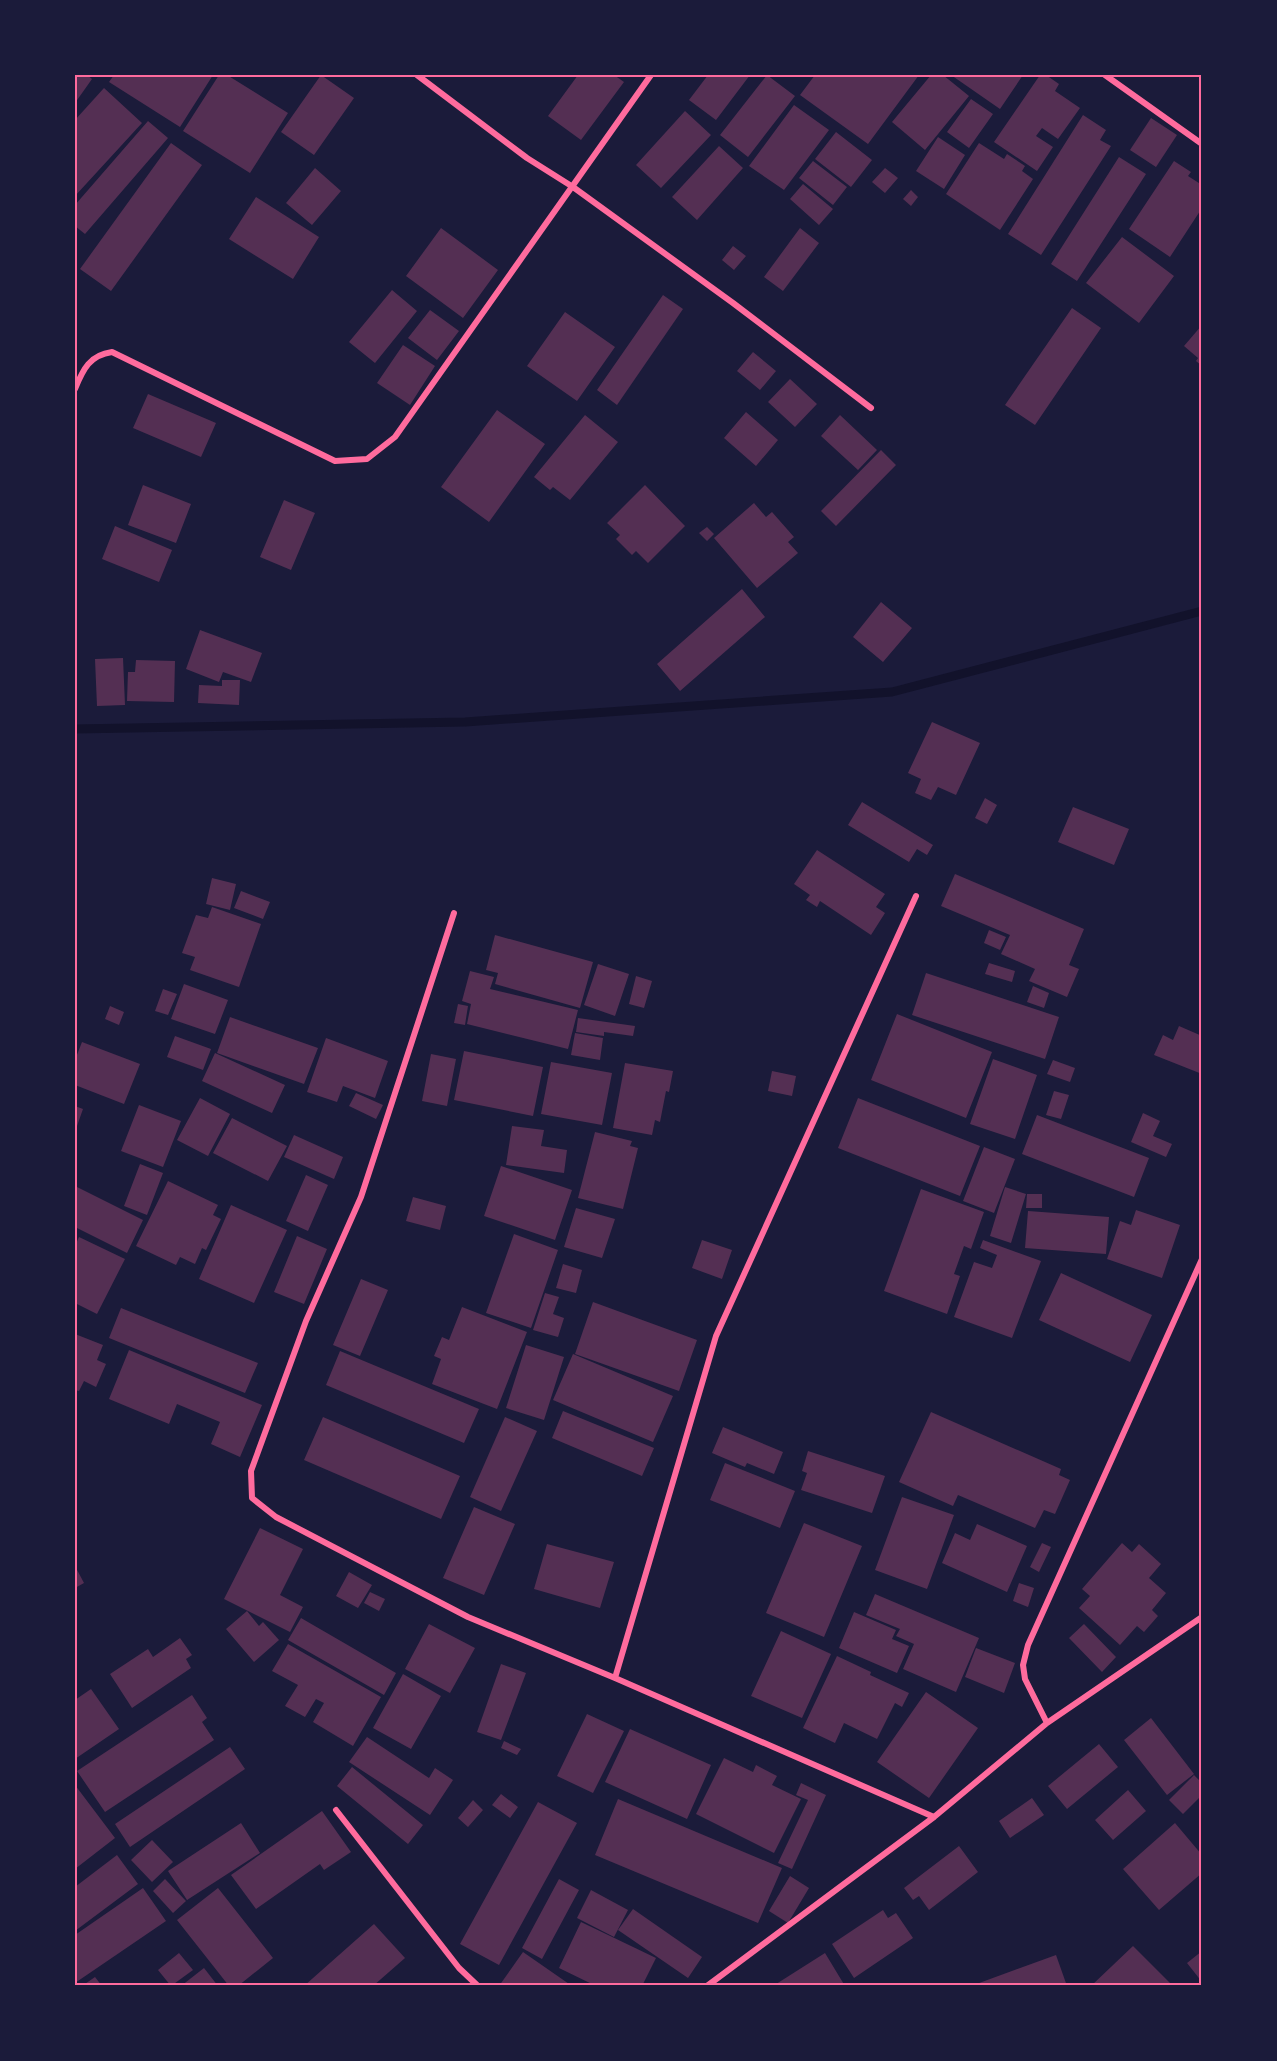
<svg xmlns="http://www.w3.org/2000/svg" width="1277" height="2061" viewBox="0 0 1277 2061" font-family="'PT Sans Narrow',sans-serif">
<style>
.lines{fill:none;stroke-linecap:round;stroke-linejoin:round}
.stream{stroke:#12122b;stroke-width:9}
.building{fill:#542f53}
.minor{stroke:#ff6b9d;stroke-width:6}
.neatline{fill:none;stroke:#ff6b9d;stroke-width:2}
</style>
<rect width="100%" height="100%" fill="#1b1b3a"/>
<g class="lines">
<!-- stream -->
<path class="stream" d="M75,729l390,-7 427,-30 310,-81"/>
</g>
<!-- building -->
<path class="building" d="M75,75h12l5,4 -17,24z
M114,75h99l-33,52 -71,-45z
M219,75h8l61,38 -38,60 -67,-42z
M321,75l33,23 -40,57 -33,-23z
M578,75h36l10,7 -43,58 -33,-24z
M708,75h42l-34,45 -27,-20z
M767,75l28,21 -47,61 -28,-22z
M815,75h104l-51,69 -68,-49z
M931,75h12l26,21 -44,54 -33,-28z
M951,75h72l-23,34z
M1040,75h6l13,9 -4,7 25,17 -22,31 -16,-11 -6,8 17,11 -16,24 -43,-29z
M104,88l38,35 -67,73v-76z
M971,99l22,15 -24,34 -22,-16z
M794,105l35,25 -45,60 -35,-24z
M685,111l26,24 -50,53 -25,-23z
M1083,115l23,15 -6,10 11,6 -70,109 -33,-21z
M1151,118l26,17 -21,32 -26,-17z
M148,121l20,17 -83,96 -10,-8v-21z
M836,132l36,28 -21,27 -36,-28z
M938,137l27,18 -21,34 -28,-18z
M171,143l31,22 -91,126 -31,-22z
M979,143l25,16 3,-5 18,12 -3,5 11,8 -33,51 -54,-36z
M719,146l24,22 -46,52 -25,-23z
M1119,157l27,17 -69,107 -26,-17z
M813,161l34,26 -14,18 -34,-27z
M1174,161l17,11 -3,4 14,9v23l-32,49 -41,-28z
M315,168l26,23 -29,34 -26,-22z
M885,168l13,10 -13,15 -13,-11z
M803,184l30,25 -14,16 -29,-26z
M911,190l7,7 -7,9 -8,-7z
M256,197l63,40 -26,42 -64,-40z
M441,228l57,42 -35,48 -57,-42z
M800,228l19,15 -36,48 -19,-14z
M1122,237l52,39 -35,47 -53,-40z
M733,246l13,10 -12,14 -12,-10z
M392,290l25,21 -42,52 -26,-21z
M663,295l20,14 -66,96 -20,-15z
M1072,308l29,20 -66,97 -30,-20z
M430,310l29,21 -22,29 -29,-22z
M565,312l50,35 -38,54 -50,-35z
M1202,325v41l-6,-5 2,-3 -14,-12z
M403,345l32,21 -25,39 -33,-22z
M753,352l23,19 -16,19 -23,-19z
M790,379l27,25 -22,23 -27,-25z
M148,394l68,29 -15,34 -68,-29z
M497,410l48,34 -56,78 -48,-35z
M746,412l32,28 -22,26 -32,-28z
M585,415l33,27 -48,58 -17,-13 -3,3 -16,-13z
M840,415l37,35 -19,20 -37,-34z
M881,450l15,15 -60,61 -15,-15z
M143,485l48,19 -15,39 -48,-18z
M645,485l40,41 -37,37 -12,-12 -4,4 -16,-16 4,-4 -13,-12z
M284,500l31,13 -24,57 -31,-13z
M754,503l12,14 6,-5 22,25 -6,5 10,11 -41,35 -43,-50z
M115,526l57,24 -13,32 -57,-23z
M707,527l7,7 -7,7 -8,-8z
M742,589l23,28 -85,74 -23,-27z
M881,602l31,26 -29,34 -30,-25z
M200,630l62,23 -11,29 -28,-10 -4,10 -33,-13z
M123,658l2,47 -28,1 -2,-47z
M136,660l39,1 -1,41 -47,-1 1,-29h7z
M222,680h18l-1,25 -41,-2 1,-18 23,1z
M932,722l48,21 -24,52 -18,-8 -7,13 -16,-7 6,-14 -13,-6z
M985,798l12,7 -10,19 -12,-6z
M862,802l71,43 -6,10 -10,-6 -8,13 -61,-37z
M1073,807l56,22 -15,36 -56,-23z
M817,850l68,44 -9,13 9,6 -14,22 -51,-34 -3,6 -11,-7 4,-5 -16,-11z
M955,874l129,55 -15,36 10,4 -12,28 -38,-16 6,-12 -34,-15 9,-19 -69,-29z
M212,878l24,6 -6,26 -24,-6z
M241,891l29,11 -7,17 -29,-11z
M212,907l49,17 -22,63 -49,-17 5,-13 -13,-4 14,-38 12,3z
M989,930l17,7 -6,13 -16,-7z
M495,935l98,27 -13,46 -85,-24 3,-11 -12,-3z
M989,963l26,8 -3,11 -27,-8z
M598,964l31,10 -14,42 -31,-11z
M470,971l24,6 -4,12 88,21 -10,39 -101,-25 4,-20 -9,-3z
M926,973l133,44 -14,42 -133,-44z
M636,976l16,5 -8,27 -15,-4z
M184,984l44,16 -13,34 -44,-15z
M1033,986l16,7 -5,15 -17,-6z
M163,989l14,5 -9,21 -13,-4z
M458,1004l10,2 -3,19 -11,-2z
M110,1006l14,6 -5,13 -14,-6z
M897,1014l95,38 -26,66 -95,-38z
M230,1017l88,31 -14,36 -87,-31z
M578,1018l57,8 -2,10 -29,-4v4l-28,-4z
M1179,1026l23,10v38l-48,-19 9,-20 10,5z
M575,1033l28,5 -3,22 -29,-5z
M175,1036l36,13 -8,21 -36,-13z
M326,1038l62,23 -13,37 -32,-12 -6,16 -30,-10z
M82,1042l58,22 -16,40 -49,-19v-25z
M464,1051l79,16 -10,49 -79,-16z
M215,1053l70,32 -13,28 -70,-32z
M431,1054l25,5 -9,47 -25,-5z
M993,1059l44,16 -22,64 -45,-15z
M1053,1060l22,8 -5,14 -23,-8z
M551,1062l61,11 -10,52 -61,-11z
M625,1063l48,8 -4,21 -3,-1 -6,31 -5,-2 -3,15 -39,-7z
M772,1071l24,5 -4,20 -24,-5z
M1054,1091l15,4 -8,24 -15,-4z
M356,1093l27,12 -7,14 -27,-13z
M200,1098l30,16 -22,42 -31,-16z
M858,1098l122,48 -20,50 -122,-48z
M139,1105l42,16 -18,46 -42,-16z
M75,1106l8,3 -6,17 -2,-1z
M1143,1113l17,8 -7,15 19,8 -6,13 -35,-15z
M1037,1115l112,43 -15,39 -112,-43z
M232,1118l55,28 -19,35 -55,-28z
M512,1126l32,4 -3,16 26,4 -3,23 -58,-8z
M595,1132l37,9 -2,5 8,2 -15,61 -45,-11z
M294,1135l49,22 -9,22 -50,-22z
M984,1147l31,12 -21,54 -31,-12z
M140,1164l23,9 -16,42 -23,-9z
M501,1166l71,24 -17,50 -71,-24z
M306,1175l22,10 -20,46 -22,-10z
M168,1181l50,24 -5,10 8,4 -15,31 -4,-2 -7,16 -15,-7 -4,8 -40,-19z
M75,1186l68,34 -16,33 -52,-26z
M1005,1187l21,7 -15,49 -21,-7z
M921,1189l63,23 -13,37 -7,-3 -10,28 6,2 -13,38 -63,-23z
M1027,1194h15v14h-16z
M413,1197l33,9 -6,24 -34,-9z
M231,1205l56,25 -33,73 -55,-24z
M576,1208l39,11 -13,39 -38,-11z
M1136,1210l44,15 -18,53 -55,-19 13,-38 11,4z
M1028,1211l81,6 -3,37 -81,-6z
M514,1234l44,16 -27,78 -45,-15z
M297,1236l30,13 -23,55 -30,-12z
M79,1237l46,22 -28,55 -22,-11v-57z
M702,1240l30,10 -10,29 -30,-11z
M983,1240l58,21 -29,77 -58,-21 20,-55 18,6 5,-13 -17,-7z
M563,1264l19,6 -6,23 -20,-5z
M1061,1273l91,42 -22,47 -91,-42z
M361,1279l27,11 -28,66 -27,-11z
M545,1293l14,4 -6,17 11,4 -6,19 -25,-7z
M593,1302l104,38 -18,51 -104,-37z
M462,1307l65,25 -30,77 -65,-25 9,-25 -7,-3 8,-19 7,3z
M121,1308l137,55 -13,30 -136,-55z
M75,1334l28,11 -6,15 9,4 -10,23 -12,-6 -5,10 -4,-1z
M526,1345l38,12 -20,63 -38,-12z
M129,1350l133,55 -22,52 -29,-13 9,-22 -43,-18 -8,20 -60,-25z
M340,1351l139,58 -15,34 -138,-58z
M573,1354l100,42 -20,46 -100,-42z
M563,1411l91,37 -12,28 -90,-38z
M931,1412l130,57 -2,6 11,5 -15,34 -11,-4 -9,18 -77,-33 -5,11 -54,-24z
M323,1417l137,59 -19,43 -137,-59z
M505,1417l32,14 -36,80 -31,-14z
M723,1427l60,25 -9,22 -27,-11 -2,4 -33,-14z
M808,1451l77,25 -13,37 -71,-23 6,-17 -5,-2z
M725,1463l70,28 -15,37 -70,-28z
M902,1497l52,18 -27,74 -52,-19z
M474,1507l41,17 -31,71 -41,-17z
M804,1523l58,23 -38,91 -58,-24z
M977,1524l50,22 -20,46 -65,-29 13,-30 15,7z
M260,1528l43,21 -23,46 23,12 -13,25 -66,-33z
M1042,1543l9,4 -12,25 -9,-5z
M1122,1543l10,9 7,-8 22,20 -12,14 17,15 -14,17 6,6 -14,16 -7,-6 -17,19 -41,-37 11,-12 -8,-7z
M547,1544l67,18 -14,46 -66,-19z
M75,1566l9,17 -9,5z
M349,1572l23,13 -14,23 -22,-12z
M1019,1583l15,5 -6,19 -15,-6z
M370,1592l15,7 -6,12 -15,-8z
M875,1594l104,44 -23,54 -53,-23 11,-25 -18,-8 4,-7 -34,-14z
M247,1611l12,15 4,-4 16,18 -25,22 -28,-33z
M854,1612l42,18 -4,9 17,7 -12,27 -58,-25z
M301,1618l95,55 -12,22 -96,-55z
M429,1624l46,24 -25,45 -45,-24z
M1084,1624l32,33 -14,15 -33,-34z
M781,1631l50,23 -29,64 -51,-22z
M180,1638l12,17 -6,4 5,9 -59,40 -22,-34 38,-25 5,8z
M288,1644l93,53 -28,49 -40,-24 11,-19 -8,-4 -11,18 -20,-11 13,-21 -26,-14z
M976,1648l39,15 -11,30 -39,-16z
M837,1656l34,16 -1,3 39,18 -7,14 -7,-4 -18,36 -33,-16 -9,20 -32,-15z
M501,1664l25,9 -25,67 -24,-8z
M403,1674l38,22 -30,53 -38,-21z
M91,1689l28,40 -44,30v-59z
M926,1692l52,36 -49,70 -52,-36z
M192,1695l15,23 -5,4 12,18 -109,72 -28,-41z
M587,1714l37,17 -31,62 -36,-17z
M1151,1718l43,56 -27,21 -43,-55z
M630,1729l81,36 -24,54 -82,-37z
M367,1737l62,41 6,-10 18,12 -23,35 -81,-53z
M504,1741l17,8 -4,6 -16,-7z
M1099,1744l19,23 -51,42 -19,-23z
M230,1747l15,22 -115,78 -15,-23z
M724,1758l29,14 3,-7 21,11 -5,9 29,14 -27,54 -78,-39z
M352,1767l71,58 -15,19 -71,-58z
M1194,1775l8,8v12l-19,19 -14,-14z
M801,1783l25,12 -34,74 -14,-6 30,-63 -12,-5z
M75,1785l40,53 -40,31z
M1128,1790l18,21 -33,29 -18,-20z
M501,1794l17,13 -8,11 -18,-13z
M1032,1798l12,17 -34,23 -11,-17z
M618,1799l164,69 -24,55 -163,-68z
M473,1800l10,10 -15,17 -10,-9z
M538,1802l39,21 -78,142 -39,-21z
M322,1811l29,41 -27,18 -4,-6 -64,45 -25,-34z
M241,1823l19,30 -73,47 -19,-29z
M1175,1823l27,32v18l-43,37 -36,-41z
M152,1840l21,22 -21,20 -21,-22z
M959,1846l19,26 -49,38 -10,-14 -6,4 -9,-12z
M117,1855l21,29 -63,47v-44z
M790,1876l19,12 -21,35 -19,-12z
M165,1879l21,22 -13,12 -20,-22z
M559,1879l20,11 -37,69 -20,-11z
M143,1888l23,33 -91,62v-48z
M218,1888l55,70 -35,28h-9l-52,-66z
M591,1890l37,20 -14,27 -37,-19z
M633,1909l69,48 -14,21 -70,-48z
M883,1910l5,8 8,-5 17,25 -59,40 -22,-34z
M581,1922l75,36 -14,28h-46l-37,-18z
M374,1924l31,34 -32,28h-69z
M1133,1946l37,37 -3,3h-76z
M1202,1951v31l-15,-19z
M523,1952l49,34h-73z
M179,1953l14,17 -22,16 -13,-16z
M825,1953l20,33h-72z
M1056,1955l11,31h-96z
M204,1968l14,18h-37z
M95,1977l7,9h-20z"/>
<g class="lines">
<!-- minor -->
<path class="minor" d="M417,75l110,83 46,29 160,116 138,105
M1105,75l97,69
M75,389c8,-20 15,-34 37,-37l223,109 32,-2 28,-22 256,-362
M454,913l-93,284 -55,124 -55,150 1,27 24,19 192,100 147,61 319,139
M615,1678l101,-342 200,-440
M1047,1723l-22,-44 -2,-14 5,-20 174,-386
M336,1810l123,158 19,18
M707,1986l227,-169 113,-94 155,-106"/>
</g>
<!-- border -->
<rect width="1277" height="2061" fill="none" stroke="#1b1b3a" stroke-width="153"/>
<rect x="76" y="76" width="1124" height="1908" class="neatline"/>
</svg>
